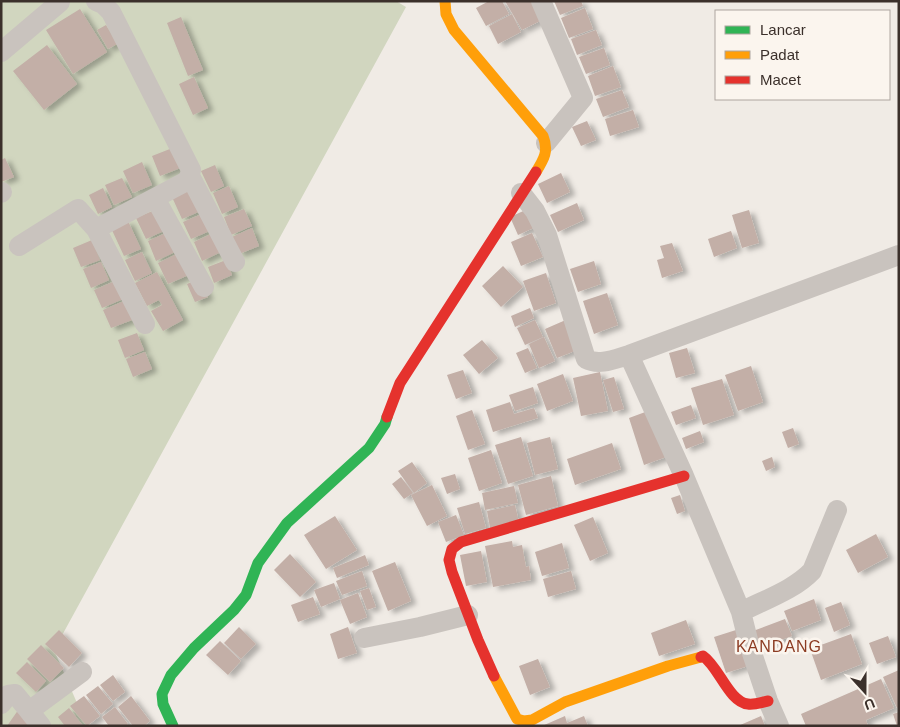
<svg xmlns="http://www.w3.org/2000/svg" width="900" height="727" viewBox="0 0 900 727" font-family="Helvetica,sans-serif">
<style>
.green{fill:#d1d6bf}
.building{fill:#c3afa7;filter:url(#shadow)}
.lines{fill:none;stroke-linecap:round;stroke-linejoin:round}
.street{stroke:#c9c3be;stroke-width:20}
.fast{stroke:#30b455;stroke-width:11}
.slow{stroke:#ff9f0a;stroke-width:11}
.jam{stroke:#e5322d;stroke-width:11}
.labels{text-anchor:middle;stroke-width:5;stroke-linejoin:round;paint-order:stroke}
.quarter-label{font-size:16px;letter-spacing:1px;fill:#8c3b22;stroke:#fbf5ee}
</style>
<defs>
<filter id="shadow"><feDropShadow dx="5.5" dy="3" stdDeviation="2.5" flood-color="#0004"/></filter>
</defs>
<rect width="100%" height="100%" fill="#f0ebe5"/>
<!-- green -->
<path class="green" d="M1,1h395l10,6 -352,643 33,76h-86z"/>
<!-- building -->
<path class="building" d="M489,1h13l7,13 -23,12 -10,-18z
M505,1h28l9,19 -20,10z
M554,1h27l2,5 -23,9z
M585,8l8,21 -24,9 -8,-20z
M80,9l27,43 -34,22 -27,-44z
M512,14l9,18 -23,12 -9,-18z
M181,17l22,53 -15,6 -21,-53z
M106,25l11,19 -9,5 -11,-19z
M596,30l6,15 -25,10 -6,-16z
M47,45l30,39 -33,26 -31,-39z
M604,48l6,17 -24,9 -7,-17z
M613,66l8,21 -26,9 -7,-20z
M194,77l14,31 -15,7 -14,-31z
M622,90l7,17 -26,10 -7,-18z
M633,110l6,17 -29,9 -5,-17z
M587,121l9,19 -15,6 -9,-19z
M175,147l8,20 -23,9 -8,-20z
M5,158l9,19 -13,5v-22z
M142,162l10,23 -19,8 -10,-22z
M215,165l9,21 -13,6 -10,-21z
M561,173l9,19 -23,11 -9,-19z
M122,178l10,19 -18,8 -9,-20z
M229,186l9,21 -16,7 -9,-21z
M194,187l9,23 -21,9 -10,-22z
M103,188l9,19 -14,7 -9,-19z
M577,203l7,17 -26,12 -8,-17z
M530,208l8,18 -20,9 -8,-18z
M157,209l9,21 -20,9 -10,-21z
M244,209l8,17 -21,9 -7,-18z
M749,210l10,33 -17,5 -10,-33z
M204,213l8,17 -21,9 -8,-17z
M128,221l13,28 -17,7 -13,-28z
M252,228l7,18 -20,8 -7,-17z
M731,231l6,17 -23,9 -6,-18z
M168,232l9,19 -21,10 -8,-20z
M213,233l8,19 -19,9 -8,-19z
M532,233l11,24 -22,9 -10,-24z
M92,240l8,20 -19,7 -8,-19z
M672,243l11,28 -21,7 -5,-18 7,-2 -4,-12z
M142,252l10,21 -17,8 -10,-21z
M181,252l10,22 -23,10 -10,-21z
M226,260l6,15 -18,8 -6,-16z
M594,261l7,23 -23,8 -8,-23z
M101,262l8,18 -18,8 -8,-19z
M503,266l20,21 -22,20 -19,-21z
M157,272l26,48 -20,11 -12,-20 11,-6 -3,-5 -12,6 -12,-23z
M546,273l10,30 -22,8 -11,-30z
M200,278l8,19 -13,5 -8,-18z
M115,281l8,18 -21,9 -8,-18z
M607,293l11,32 -24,9 -11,-33z
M124,301l8,19 -21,8 -8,-18z
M530,308l4,10 -19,9 -4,-11z
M568,319l12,30 -23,9 -12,-29z
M535,320l8,17 -18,8 -8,-17z
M137,333l7,17 -19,8 -7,-18z
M544,337l11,24 -16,7 -10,-24z
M482,340l16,18 -19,16 -16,-19z
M528,348l9,20 -12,5 -9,-20z
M687,348l8,25 -19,5 -7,-25z
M145,352l7,17 -19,8 -7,-18z
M751,366l12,36 -25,9 -13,-36z
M463,370l9,23 -16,6 -9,-24z
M600,372l8,39 -27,5 -8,-38z
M563,374l10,27 -26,10 -10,-27z
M614,377l10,32 -11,3 -10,-32z
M722,379l12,36 -31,10 -12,-37z
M533,387l5,16 -23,8 -6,-16z
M510,402l4,12 20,-6 4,10 -45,14 -7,-22z
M691,405l5,13 -20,7 -5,-13z
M472,410l13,34 -17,6 -12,-34z
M648,411l21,45 -25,9 -15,-47z
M793,428l6,16 -11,4 -6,-16z
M700,431l4,11 -18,7 -4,-11z
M521,437l12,39 -25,8 -13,-39z
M550,437l8,32 -23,6 -8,-32z
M612,443l9,26 -46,16 -8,-26z
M491,450l11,33 -23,8 -11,-33z
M772,457l3,10 -9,4 -4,-10z
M412,462l15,21 -13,10 -16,-22z
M455,474l5,15 -13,5 -6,-16z
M551,476l7,30 -32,9 -8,-30z
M401,477l12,16 -9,6 -12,-15z
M432,485l15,31 -20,10 -16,-31z
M514,486l4,17 -33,7 -3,-17z
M680,495l5,16 -8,3 -6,-16z
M479,502l7,26 -21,6 -8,-26z
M515,505l4,17 -29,6 -3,-17z
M456,515l8,20 -18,7 -8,-20z
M335,516l22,34 -31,19 -22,-34z
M593,517l15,36 -18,8 -16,-36z
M876,534l12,23 -30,16 -12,-23z
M512,541l1,6 9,-2 4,22 3,-1 2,14 -38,7 -8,-41z
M562,543l7,25 -27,8 -7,-24z
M481,551l6,31 -21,4 -6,-31z
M290,554l26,28 -16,15 -26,-27z
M365,555l4,10 -32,13 -4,-10z
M395,562l16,39 -23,10 -16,-40z
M362,571l5,15 -25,9 -6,-14z
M571,571l5,18 -28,8 -5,-18z
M334,583l6,16 -19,8 -7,-17z
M369,588l7,19 -9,3 -7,-19z
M358,593l9,24 -17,7 -10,-24z
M313,597l7,17 -22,8 -7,-17z
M814,599l7,21 -29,11 -8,-20z
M841,602l9,23 -16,7 -9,-24z
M785,619l7,17 -33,12 -6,-17z
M686,620l9,24 -36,12 -8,-23z
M239,627l17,17 -15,15 -17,-16z
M348,627l9,26 -19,6 -8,-25z
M59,630l23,23 -13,14 -24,-23z
M736,630l12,36 -22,7 -12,-36z
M851,634l11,30 -41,16 -11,-31z
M888,636l8,21 -19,7 -8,-21z
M220,641l21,20 -13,14 -22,-20z
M41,645l23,23 -14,14 -23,-23z
M538,659l12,28 -20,8 -11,-29z
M27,662l19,19 -10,11 -20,-19z
M899,670v37l-2,1 -14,-31z
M113,675l12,17 -12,9 -13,-16z
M881,679l13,29 -28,12 2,6h-62l-5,-12z
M98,686l15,18 -12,10 -15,-19z
M84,696l16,20 -13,10 -17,-20z
M131,696l19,25 -6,5h-11l-15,-19z
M21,706l15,20h-29z
M115,707l13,17 -2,2h-17l-7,-9z
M69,708l14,18h-18l-7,-9z
M899,712v14h-2l-4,-12z
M565,716l2,7 17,-7 4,10h-46z
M761,716l4,10h-27z"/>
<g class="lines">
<!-- street -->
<path class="street" d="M96,1l7,3 8,8 80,158 -2,8 -4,4 -89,47 49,95
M541,1l42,97 -37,45
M1,52l59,-50
M190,176l45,86
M1,193l1,-1
M521,193l14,18 12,24 39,124c13,7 29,0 43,-4l270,-100
M155,198l49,89
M19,246l59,-37 18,20
M629,355l55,121 57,136 8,32 19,57 11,25
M741,612c23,-12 53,-22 71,-41l25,-61
M364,638l56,-11 48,-12
M1,704l7,-9 7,-1 14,17
M41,726l-12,-15 53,-39"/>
<!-- fast -->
<path class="fast" d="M173,726l-10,-22 -1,-10 9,-19 23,-27 40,-38 12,-15 12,-32 29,-40 82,-75 16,-24 2,-7"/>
<!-- slow -->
<path class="slow" d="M445,1l1,13 8,16 89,106c6,15 1,23 -7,36
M494,676l23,43 7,2 8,-1 33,-18 103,-36 33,-9"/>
<!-- jam -->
<path class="jam" d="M387,417l13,-34 136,-211
M701,657l2,-1c16,11 26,46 45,48 7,1 14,-2 20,-3
M494,676l-16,-36 -26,-68 -3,-12 3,-11 9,-7 223,-66"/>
</g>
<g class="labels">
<!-- quarter labels -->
<g class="quarter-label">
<text x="779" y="652">KANDANG</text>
</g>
</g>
<!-- border -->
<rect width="900" height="727" fill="none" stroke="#3b302b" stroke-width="5"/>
<!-- legend -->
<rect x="715" y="10" width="175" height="90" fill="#fbf5ee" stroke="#aea6a0"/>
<rect x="725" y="26" width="25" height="8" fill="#30b455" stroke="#aea6a0"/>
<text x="760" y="35" font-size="15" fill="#3b302b">Lancar</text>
<rect x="725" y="51" width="25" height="8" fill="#ff9f0a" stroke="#aea6a0"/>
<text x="760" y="60" font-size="15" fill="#3b302b">Padat</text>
<rect x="725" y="76" width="25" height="8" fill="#e5322d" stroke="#aea6a0"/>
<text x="760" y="85" font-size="15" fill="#3b302b">Macet</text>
<!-- north arrow -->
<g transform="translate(865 692) rotate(159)" stroke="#fbf5ee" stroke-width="4" paint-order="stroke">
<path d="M0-4L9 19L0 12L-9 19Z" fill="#3b302b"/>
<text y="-8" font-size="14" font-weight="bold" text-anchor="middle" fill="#3b302b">U</text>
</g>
</svg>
